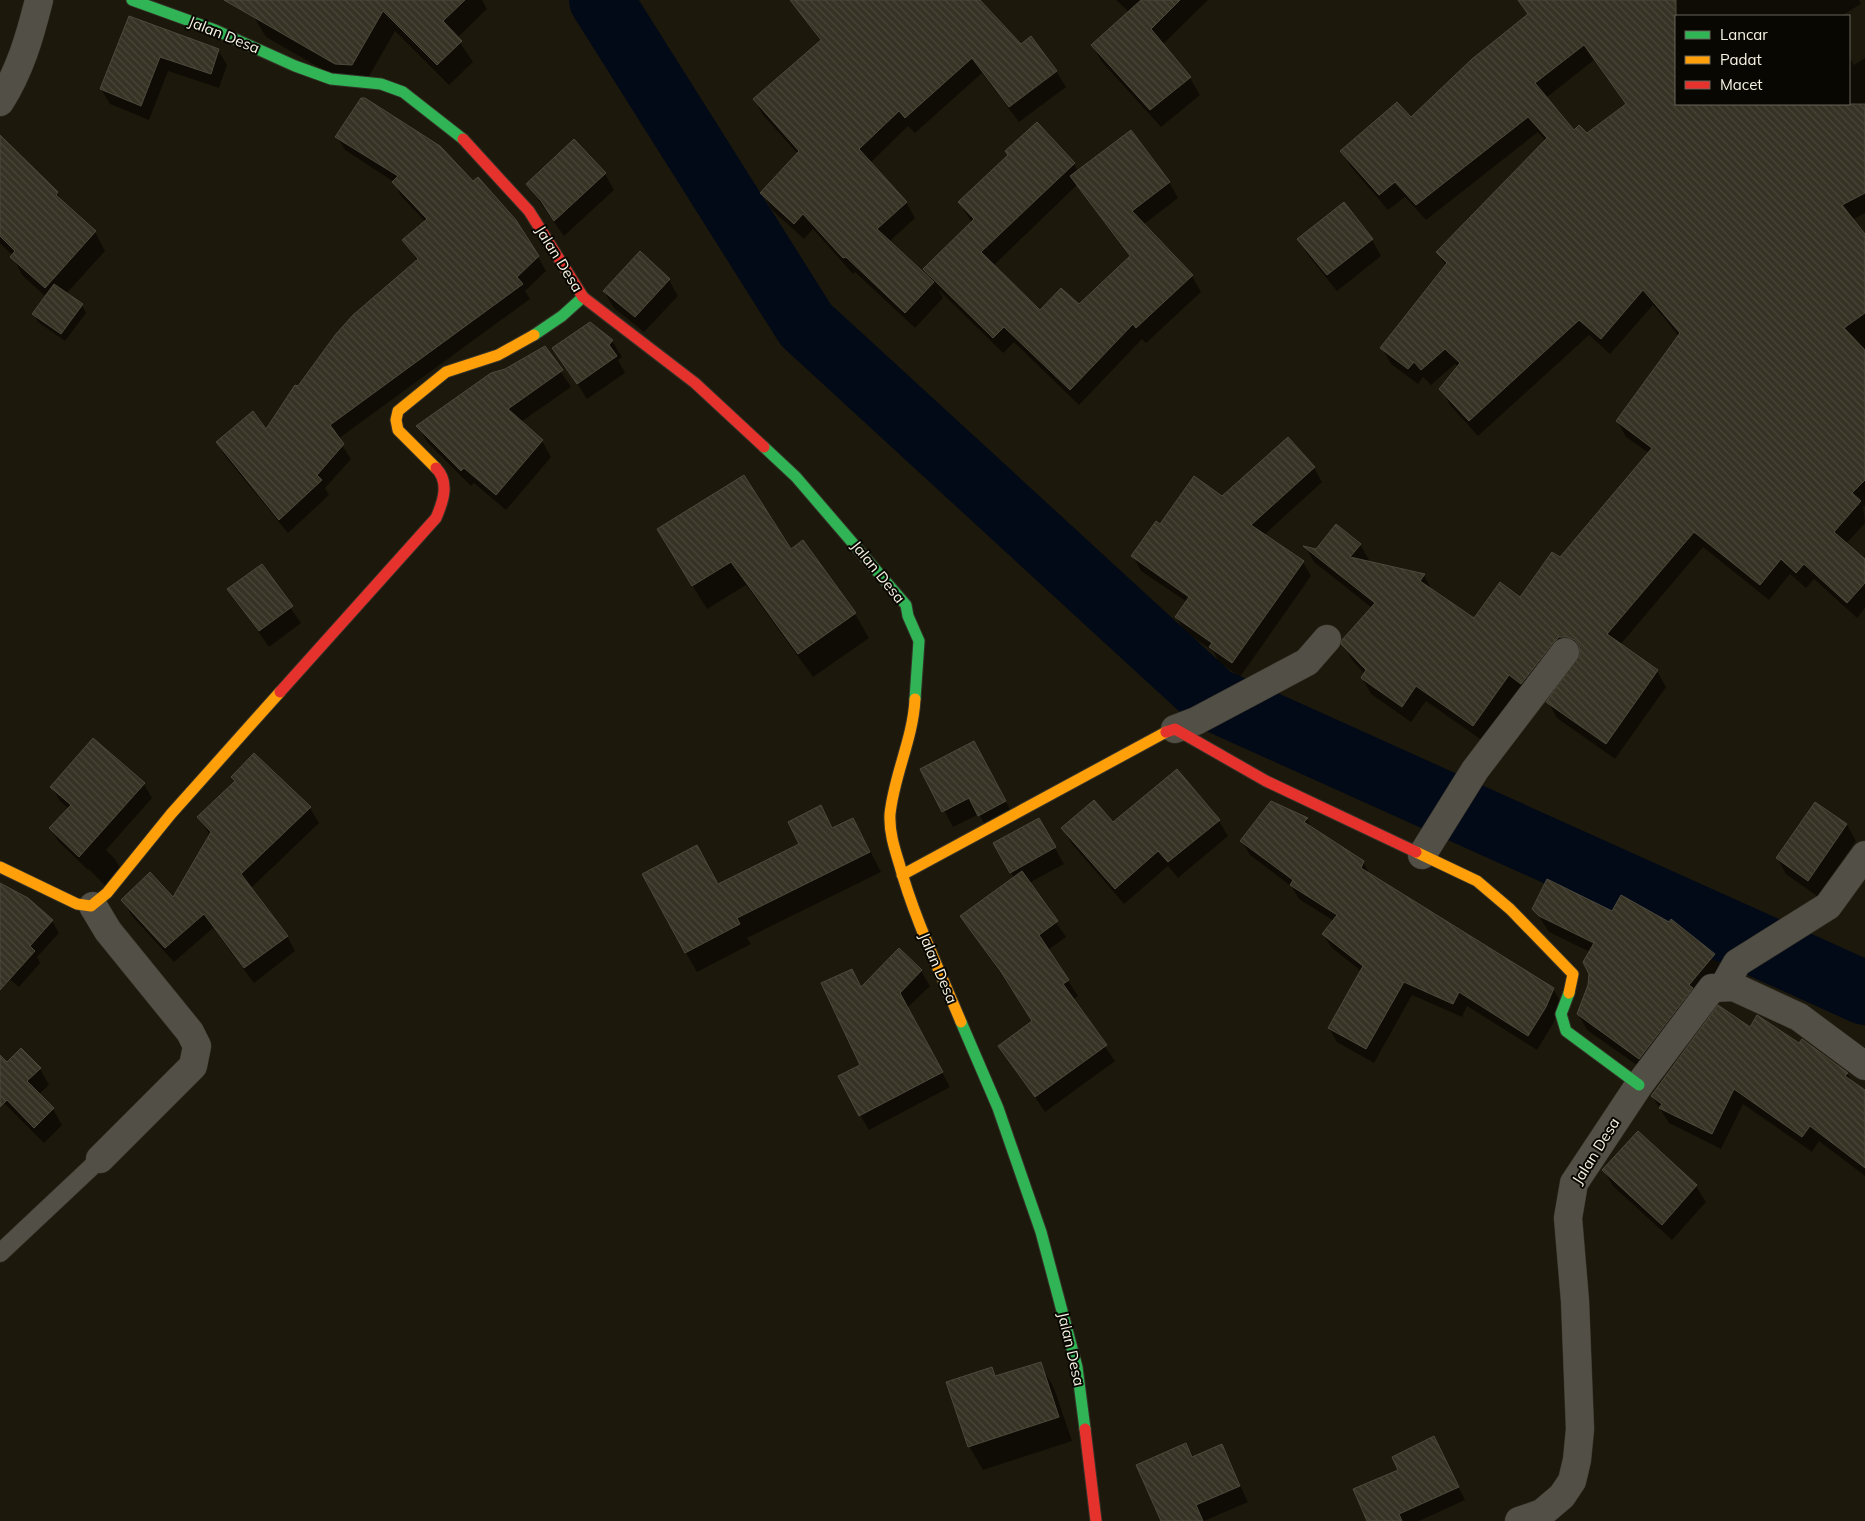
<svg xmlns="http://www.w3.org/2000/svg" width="1865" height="1521" viewBox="0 0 1865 1521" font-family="Mulish,sans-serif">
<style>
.shadow{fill:#0007;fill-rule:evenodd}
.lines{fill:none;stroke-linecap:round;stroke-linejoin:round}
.river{stroke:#030a17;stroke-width:64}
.building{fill:url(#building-back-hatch);stroke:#4c493d;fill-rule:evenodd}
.lane-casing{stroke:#36332a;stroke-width:19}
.street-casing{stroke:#36332a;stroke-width:29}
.fast-casing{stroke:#36332a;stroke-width:13}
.slow-casing{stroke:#36332a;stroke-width:13}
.jam-casing{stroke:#36332a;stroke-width:13}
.lane{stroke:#524f46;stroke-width:18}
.street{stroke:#524f46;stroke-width:28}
.fast{stroke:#30b455;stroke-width:11}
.slow{stroke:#ff9f0a;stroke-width:11}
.jam{stroke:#e5322d;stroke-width:11}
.labels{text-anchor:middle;stroke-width:4;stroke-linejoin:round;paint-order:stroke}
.street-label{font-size:15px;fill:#f6f3e4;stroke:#090701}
</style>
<defs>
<pattern id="building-back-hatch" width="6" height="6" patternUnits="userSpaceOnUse" patternTransform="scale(1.25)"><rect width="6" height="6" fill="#363325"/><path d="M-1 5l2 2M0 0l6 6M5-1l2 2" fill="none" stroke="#4a473a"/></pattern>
</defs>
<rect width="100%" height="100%" fill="#1c180b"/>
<!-- shadow -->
<path class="shadow" d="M264,0h218l5,9 -30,29 16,24 -24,23 -54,-54 -31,54 -16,-1 -82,-47 -12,-20z
M803,0h175l43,45 35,26 10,16 -47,35 -37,-49 -67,60 -7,-7 -38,37 36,39 9,16 -26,24 42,37 -6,-10 47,-47 -13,-19 115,-39 4,8 91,10 9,16 -35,27 49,51 9,16 -55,51 -4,-4 -63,66 -65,-63 -11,11 -65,-64 5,9 -28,30 -60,-56 -2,2 -40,-45 -9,10 -33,-30 -9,-16 36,-39 -35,-39 -9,-16 67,-57 -25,-36zM1077,185l53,73 -51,48 -39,6 -47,-46z
M1116,0h92l-46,45 28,33 10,17 -39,32 -59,-65 -10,-17 37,-33z
M1519,0h340l2,4 -20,12h-165v88h173v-47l5,8 11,-7v155l-13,7 13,16v269l-2,2 2,16 -19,21 19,17v47l-8,10 -43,-39 -8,9 -16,-14 -21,26 -66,-53 -83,98 37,26 9,16 -51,72 -58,-41 -9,-16 34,-48 -5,-2 -47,47 -12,-9 -35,51 -57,-40 -15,21 -40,-28 -9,-16 3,-4 -13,-14 -9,-16 29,-36 -58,-46 -8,-14 11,2 43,-6 9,16 -2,2 57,13 9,17 41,28 46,-22 40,-39 89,-106 -23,-16 -9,-16 62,-85 -26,-31 -43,49 -21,-19 -111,101 -28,-31 -9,-16 17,-22 -3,-3 -24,21 -8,-8 -5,7 -27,-20 -9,-16 64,-82 -8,-13 108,-112 -8,-9 -112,88 -21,-23 -17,13 -37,-43 -10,-16 70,-32 118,-104zM1594,60l32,45 -39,29 -13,-2 -28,-34z
M130,17l88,33 9,15 -8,23 -51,-17 -19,49 -39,-16 -9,-15z
M0,136l57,57 6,10 32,29 10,19 -39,43 16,11 4,8 -21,28 -27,-19 -4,-8 12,-17 -24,-22 -10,-20 -12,-12z
M337,137l136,46 65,74 8,14 -21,20 5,8 -192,140 13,20 -26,29 4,7 -41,38 -63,-77 -8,-14 49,-11 32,-43 119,-127 -13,-21 22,-18 -25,-26 -7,-14 -49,-32z
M574,141l31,33 9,16 -50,46 -37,-52z
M1298,239l74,1 9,16 -44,35 -29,-36z
M669,280l9,16 -34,36 -30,-24 -10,-16z
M590,323l22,18 10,16 -4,3 7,13 -38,26 -33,-51z
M545,348l26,39 -50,35 21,19 9,16 -45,53 -32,-27 -3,3 -44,-44 -9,-16 87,-56z
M1314,468l8,14 -58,53 39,27 8,14 -71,101 -21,-15 -6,-11 -28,-19 -9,-15 11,-15 -46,-31 -8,-15 27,-30 63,-29z
M803,542l52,72 14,24 -56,39 -67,-92 -39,24 -35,-56 119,-2z
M261,566l40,57 -32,24 -40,-57z
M254,754l56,54 9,15 -69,66 37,47 8,15 -41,32 -41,-55 -39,34 -42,-46 -9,-16 17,-19 10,-7 23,25 37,-64 -12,-18 37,-35 -2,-5z
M983,759l31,58 -26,14 -9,-17 -26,13 -31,-57z
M144,784l8,14 -46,52 9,9 8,14 -14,17 -20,-21 -1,1 -29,-28 -9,-14 19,-19 -9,-8 -8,-14z
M1816,803l31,22 9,16 -39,55 -31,-22 -9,-16z
M820,807l13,22 31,10 17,33 -134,66 4,6 -54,28 -11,-19 115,-109z
M1307,819l5,10 51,33 8,14 182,113 9,14 -8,19 -17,28 -70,-44 -5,11 -50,-22 -38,68 -37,-21 -8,-14 32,-57 -29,-23 -9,-14 11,-13 -35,-22 -7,-12 -42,-32 -8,-14z
M1039,820l25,44 -35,19 37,54 -18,13 30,46 -6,4 43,61 -70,51 -45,-66 33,-24 -71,-106 52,-38 -19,-34z
M1219,821l9,15 -50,42 -10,-12 -44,38 -52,-60 -9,-16 50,-5z
M0,886l52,35 7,12 -22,24 3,6 -21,24 -19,-16z
M1534,909l79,3 101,42 9,16 -75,103 -61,-43 -9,-16 12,-28v-34l-41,-20z
M899,950l22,21 9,15 -23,22 43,79 -81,43 -9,-15 1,-127z
M1750,1029l97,44 5,9 13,10v84l-46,-35 -7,11 -69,-48 -22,45 -52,-26 -17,-27z
M40,1069l9,16 -11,10 15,14 9,16 -18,18 -44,-44v-29z
M1638,1133l58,53 10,16 -34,38 -59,-54 -9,-15z
M1040,1364l14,24 18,53 -89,29 -14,-24 23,-77 5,8z
M1186,1444l8,14 27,-12 27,56 -44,19h-41z
M1440,1451l25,49 -46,21h-50z"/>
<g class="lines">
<!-- river -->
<path class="river" d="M601,0l205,325 407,374 652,294"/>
</g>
<!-- building -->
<path class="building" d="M224,0h241l-22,21 19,20 -25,24 -54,-54 -31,54 -17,-1z
M790,0h190l41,44 10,-8 26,35 -48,36 -37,-49 -67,60 -6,-7 -40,38 48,53 -30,27 57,53 -29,31 -59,-56 -3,1 -40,-44 -9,10 -34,-31 39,-42 -46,-52 68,-59z
M1141,0h39l-29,29 40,48 -41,33 -59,-65z
M1518,0h158v104h189v89l-23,12 23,29v79l-21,15 21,22v130l-13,13 9,8 -27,31 31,27v24l-18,20 -43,-39 -8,9 -15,-14 -21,26 -66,-53 -87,102 51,36 -52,74 -60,-42 34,-48 -1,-8 -4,-6 -8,-3h-8l-6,6 -32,41 -12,-9 -36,51 -57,-40 -14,21 -41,-29 5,-8 -25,-26 1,-4 33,-37 -72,-57 13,3 20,-25 25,20 -11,13 75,17 -5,7 54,37 26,-36 20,15 32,-45 8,5 92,-109 -36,-27 64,-88 -37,-43 -42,49 -22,-19 -110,101 -30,-32 21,-26 -15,-14 -24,21 -7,-8 -6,7 -28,-21 67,-85 -11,-11 111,-114 -19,-21 -112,88 -21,-23 -16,13 -39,-44 57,-49 14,15 61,-58 56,-45zM1584,45l42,59 -39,29 -8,-8 -5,5 -39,-47z
M129,16l90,33 -8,25 -51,-17 -19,49 -41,-17z
M361,98h4l75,48 33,35 5,-4 38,43 23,36 -22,21 6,7 -193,141 14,19 -27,31 5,5 -43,40 -63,-78 37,-31 13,18 29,-44 3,1 38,-52 17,-19 65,-56 -16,-19 25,-21 -35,-37 6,-6 -63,-39z
M1037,122l38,41 -94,89 59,58 21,-22 18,16 51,-48 -60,-80 61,-46 39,52 -38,29 61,64 -57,53 -3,-4 -63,66 -66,-63 -11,11 -70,-69 51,-50 -16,-17 50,-47 -3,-4z
M0,135l58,57 -2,3 40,36 -51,57 -35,-31 5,-6 -15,-15z
M574,139l32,34 -52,48 -13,-20 -15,-17z
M1344,202l29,37 -46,36 -30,-36z
M640,251l30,28 -35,38 -32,-26z
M54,284l29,20 -22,30 -29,-20z
M590,322l23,18 -4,5 8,11 -40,28 -25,-36z
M545,346l18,24 -55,39 35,31 -47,55 -32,-27 -3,3 -45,-45 75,-53 14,-4z
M1288,437l27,30 -64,58 53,36 -72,102 -23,-16 3,-4 -37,-26 14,-20 -58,-41 25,-35 4,3 34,-48 28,20z
M744,475l47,74 12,-9 53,73 -58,41 -67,-92 -39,24 -35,-57z
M262,564l31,42 -34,25 -32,-42z
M93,738l52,45 -66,74 -30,-29 22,-23 -21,-18z
M974,741l32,60 -28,15 -9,-18 -27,14 -22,-43z
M254,753l57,54 -70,67 47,62 -44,32 -40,-54 -39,34 -44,-48 29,-28 23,25 38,-65 -14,-15 38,-36 -4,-4z
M1177,769l43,51 -52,42 -10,-11 -43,38 -54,-61 33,-28 19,22z
M1271,801l37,17 -4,4 60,39 -3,7 193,120 -8,19 -18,29 -69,-44 -6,12 -49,-22 -38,67 -38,-21 35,-62 -41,-32 15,-19 -47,-30 3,-5 -53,-39z
M1815,802l32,22 -39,57 -32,-23z
M821,805l11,23 21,-10 17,34 -133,66 3,6 -55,29 -43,-79 55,-29 21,39 81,-40 -11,-22z
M1039,818l17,29 -46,26 -17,-30z
M1022,871l36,50 -19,14 30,45 -6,4 44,61 -72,52 -37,-51 34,-25 -31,-49 -41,-56z
M1547,879l65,32 9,-16 48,27 2,-3 44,35 -26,31 4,3 -54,71 -62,-45 11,-29 1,-11 -6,-12 11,-19 -55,-27 -7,-7z
M0,883l28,15 25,22 -23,26 5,5 -35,39z
M899,948l23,22 -22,23 43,79 -84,44 -21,-40 22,-11 -39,-82 31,-14 9,18z
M1718,1005l32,22 7,-12 42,28 3,-4 46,34 -3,3 20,14v78l-55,-42 -8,11 -68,-48 -22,45 -53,-26 3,-4 -11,-8z
M21,1048l20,20 -14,13 27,27 -20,20 -27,-28 -7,7v-52l7,7z
M1638,1131l59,54 -35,40 -60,-55z
M1041,1362l18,55 -91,30 -22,-65 46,-15 3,9z
M1434,1436l25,51 -60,27 3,7h-35l-14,-32 45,-19 -6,-13z
M1186,1443l6,14 30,-13 18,42 -44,19 7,16h-42l-25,-56z"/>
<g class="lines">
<defs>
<path id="lane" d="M0,1253l100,-94"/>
<path id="street" d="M0,102c20,-31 30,-66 39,-102
M1175,729l21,-8 111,-59 20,-23
M1422,855l53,-85 90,-118
M93,906l15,25 82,101 7,14 -4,20 -93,93
M1724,986l13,-23 91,-57 37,-51
M1519,1521l23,-8 20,-17 10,-15 5,-21 3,-31 -5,-128 -7,-83 6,-35 65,-98 73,-97 22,-1 65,30 66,49"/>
<path id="fast" d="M132,0l83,30 80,36 36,13 50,5 22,8 60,47
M534,335l28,-19 21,-19
M764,447l32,30 110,128 2,11 11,25 -4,58
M1569,993l-8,21 5,17 73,54
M961,1022l37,86 43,124 36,135 8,62"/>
<path id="slow" d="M436,468l-38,-38 -2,-10 2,-9 48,-39 52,-17 36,-20
M915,699c-2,40 -21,76 -25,115 -1,17 4,33 9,49 15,55 40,106 62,159
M1416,852l61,29 33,28 63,65 -4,19
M0,867l77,37 14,2 16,-13 64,-79 109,-122
M902,875l264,-143"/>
<path id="jam" d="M463,139l66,72 54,86 112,86 69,64
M280,692l156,-174c7,-16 14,-36 0,-50
M1166,732l9,-3 91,52 150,71
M1085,1429l11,92"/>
</defs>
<!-- lane casing -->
<use href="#lane" class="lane-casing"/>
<!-- street casing -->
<use href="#street" class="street-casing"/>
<!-- fast casing -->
<use href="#fast" class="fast-casing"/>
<!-- slow casing -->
<use href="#slow" class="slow-casing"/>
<!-- jam casing -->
<use href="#jam" class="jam-casing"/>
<!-- lane -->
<use href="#lane" class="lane"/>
<!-- street -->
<use href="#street" class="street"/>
<!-- fast -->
<use href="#fast" class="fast"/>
<!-- slow -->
<use href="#slow" class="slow"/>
<!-- jam -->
<use href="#jam" class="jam"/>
</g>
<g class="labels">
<!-- street labels -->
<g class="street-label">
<text transform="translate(224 35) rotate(22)" y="5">Jalan Desa</text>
<text transform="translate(559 259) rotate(58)" y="5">Jalan Desa</text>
<text transform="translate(878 572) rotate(51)" y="5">Jalan Desa</text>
<text transform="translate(938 968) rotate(67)" y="5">Jalan Desa</text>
<text transform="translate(1596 1151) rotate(-58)" y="5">Jalan Desa</text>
<text transform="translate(1071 1349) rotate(77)" y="5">Jalan Desa</text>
</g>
</g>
<!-- legend -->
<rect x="1675" y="15" width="175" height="90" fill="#090701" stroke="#68655c"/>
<rect x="1685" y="31" width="25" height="8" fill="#30b455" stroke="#68655c"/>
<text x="1720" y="40" font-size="15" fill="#f6f3e4">Lancar</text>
<rect x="1685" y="56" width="25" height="8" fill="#ff9f0a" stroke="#68655c"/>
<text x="1720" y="65" font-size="15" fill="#f6f3e4">Padat</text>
<rect x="1685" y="81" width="25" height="8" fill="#e5322d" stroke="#68655c"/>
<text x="1720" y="90" font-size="15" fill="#f6f3e4">Macet</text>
</svg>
